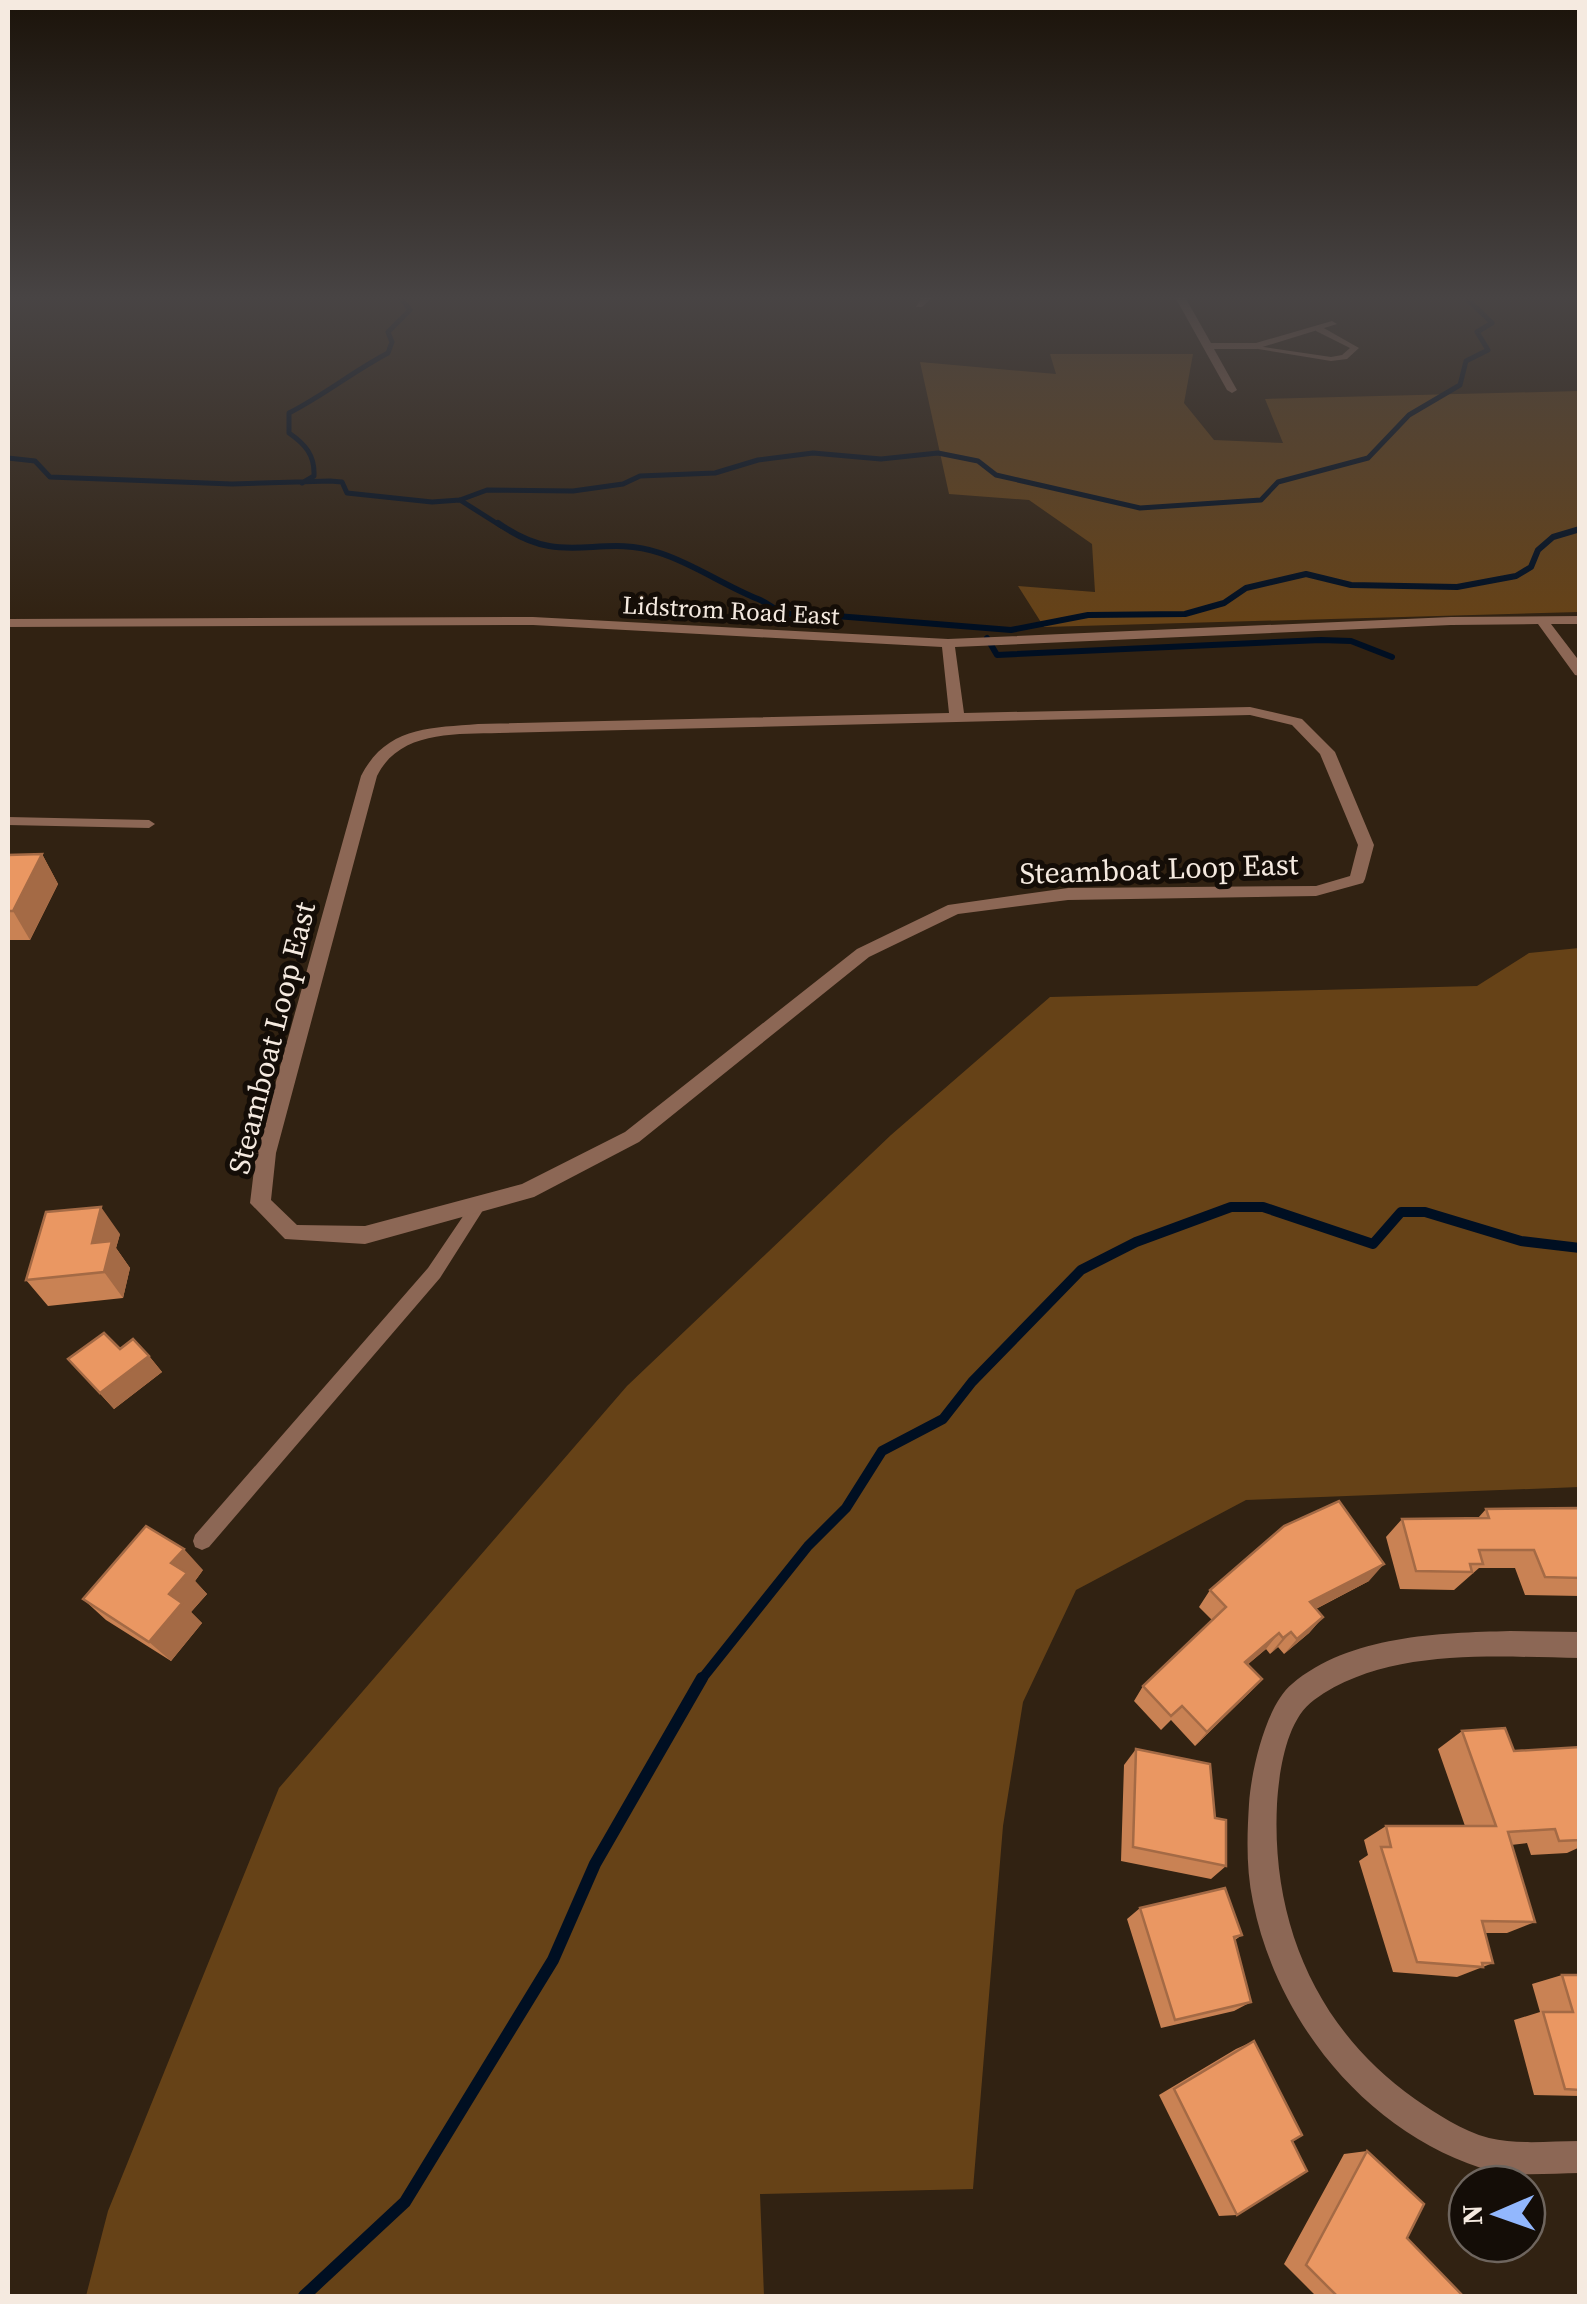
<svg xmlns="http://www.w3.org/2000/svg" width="1587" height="2304" viewBox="0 0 1587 2304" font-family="'Source Serif 4',serif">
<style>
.green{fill:#664217}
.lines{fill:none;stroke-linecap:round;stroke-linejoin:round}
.stream-far3{stroke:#000f22;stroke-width:5}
.stream-far2{stroke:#000f22;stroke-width:6}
.stream-far1{stroke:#000f22;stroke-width:10}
.stream{stroke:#000f22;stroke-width:12}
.lane{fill:#8c6755;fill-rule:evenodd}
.street{fill:#8c6755;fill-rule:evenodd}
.wall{fill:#c98254}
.shaded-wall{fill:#a46a45}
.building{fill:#ea9762;stroke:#a46a45;stroke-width:2.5}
.labels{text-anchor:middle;stroke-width:10;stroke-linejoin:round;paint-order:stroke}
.far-street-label{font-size:25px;fill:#f5eae0;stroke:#140d07}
.street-label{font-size:30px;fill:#f5eae0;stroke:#140d07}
</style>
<rect width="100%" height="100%" fill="#312212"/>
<!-- green -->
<path class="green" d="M1050,354h143l-9,49 30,37 69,3 -18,-44 314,-8v221l-535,15 -26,-41 77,6 -3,-48 -63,-44 -80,-6 -29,-132 136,12z
M1579,948v539l-333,13 -170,90 -53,112 -20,124 -30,363 -213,5 4,102h-678l22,-85 171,-423 348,-402 264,-251 159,-138 427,-11 52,-33z"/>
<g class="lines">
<!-- stream-far3 -->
<path class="stream-far3" d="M8,458l27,3 15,16 182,7 98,-3 12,1 5,11 85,9 28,-2 27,-10 86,1 50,-7 17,-8 75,-3 43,-13 55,-7 68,6 57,-6 40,8 18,14 144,33 121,-8 17,-18 90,-24 41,-43 51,-30 6,-24 22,-11 -11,-18 15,-9 -27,-26
M302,483l12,-7c1,-21 -9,-32 -25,-43v-20c37,-19 63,-41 99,-60l4,-11 -4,-10 22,-22 -10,-13
M460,500l41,26"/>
<!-- stream-far2 -->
<path class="stream-far2" d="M498,523c66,47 98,9 162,30 34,11 65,33 98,46 14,6 19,14 34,15
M824,615l187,15 77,-15 97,-1 39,-11 22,-15 60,-14 45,11 106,2 59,-11 15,-9 7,-17 15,-13 27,-8
M987,638l10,17 324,-15 30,1 41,16"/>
<!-- stream-far1 -->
<path class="stream-far1" d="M701,1680l107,-134 38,-38 36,-57 61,-32 29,-37 109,-112 55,-28 95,-35h32l110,37 28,-32h24l96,29 59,7"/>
<!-- stream -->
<path class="stream" d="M304,2296l101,-94 148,-242 42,-96 107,-186"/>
<!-- lane -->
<path class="lane" d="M1316,327h6l37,21 -12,11 -16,2 -91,-15 4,-2 87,13 11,-2 8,-7 -34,-17z
M8,817l141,3 6,4 -6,4 -141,-3z
M477,1201l5,2 3,4 -45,71 -231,269 -7,3 -7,-3 -2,-6 2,-6 233,-267 44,-65z"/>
<!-- street -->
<path class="street" d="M922,297h11l-11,10h-6z
M1175,297h10l26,46h45l76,-22 5,3 -81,25h-42l23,41 -5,3 -5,-3z
M1580,616v8h-29l29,38v14l-5,-1 -37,-51 -87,1 -496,22 9,66 286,-6 52,12 33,33 39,93 -9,34 -2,4 -47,13 -248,4 -110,14 -89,43 -230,185 -105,55 -169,47 -80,-5 -35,-36 6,-50 105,-377c25,-49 68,-48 117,-52l471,-11 -7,-66 -409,-22 -525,2v-8l525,-2 415,22 503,-22zM1250,715l42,10 28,29 38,91 -8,31 -34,10 -248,2 -120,17 -91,44 -232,183 -103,52 -157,42 -68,-1 -26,-25 5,-47 101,-377c22,-45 77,-42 122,-43z
M1510,1631l70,1v26c-86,-1 -193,-11 -266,42 -28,20 -35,72 -37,104 -6,119 40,226 138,295 22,15 47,32 74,39 29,7 61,3 91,3v32c-32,0 -68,5 -99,-5 -116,-38 -204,-147 -228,-266 -7,-33 -6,-65 -4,-98 2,-33 17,-99 43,-120 58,-49 147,-51 218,-53z"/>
</g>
<!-- wall -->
<path class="wall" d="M42,854l16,30 -28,56h-22v-84z
M120,1234l-4,14 14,20 -7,30 -75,8 -22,-26z
M120,1349l29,7 13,16 -48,37 -46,-50z
M1580,1508v88l-55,-1 -10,-27h-36l-25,22 -54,-1 -14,-52 16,-18 76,-1 8,-9z
M203,1570l-8,11 12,13 -16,18 11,11 -31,38 -65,-41 -23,-21z
M1369,1581l-53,28 7,8 -14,16 -25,21 -6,-7 -8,7 -4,-5 -18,15 14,15 -13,14 -54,53 -24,-26 -10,10 -27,-29 9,-15 69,-66 -13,-13 11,-17z
M1462,1731l52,20 66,-4v100l-13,6 -36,2 -4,-12 -16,2 24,77 -28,11h-22l8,30 -36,14 -64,-5 -34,-111 9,-6 -4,-15 22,-14h79l-27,-77z
M1136,1749l79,69 11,48 -15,13 -90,-18 3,-96z
M1140,1908l102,27 -7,5 16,62 -17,9 -73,17 -34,-109z
M1562,1975h18v121l-46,-1 -20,-75 26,-8 -8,-28z
M1254,2041l-17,174 -18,1 -60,-121 77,-46z
M1367,2151l40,87 56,58h-147l-32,-32 60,-110z"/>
<!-- shaded-wall -->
<path class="shaded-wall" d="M42,854l16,30 -28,56 -17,-29z
M101,1207l19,27 -4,14 14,20 -7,30 -19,-26 -12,-29z
M149,1356l13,16 -48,37 -14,-16z
M184,1549l19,21 -8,11 12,13 -16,18 11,11 -31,38 -22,-19 20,-48 2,-31z
M1384,1564l-15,17 -73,38 14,-17z
M1323,1617l-14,16 -25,21 13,-15z
M1291,1632l-13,15 -8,7 13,-16z
M1279,1633l-13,16 -33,28 12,-15z
M1262,1679l-13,14 -54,53 12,-14z"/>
<!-- building -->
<path class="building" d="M42,854l-29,57h-5v-56z
M101,1207l-9,36 20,-2 -8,31 -78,8 20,-68z
M104,1333l16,16 13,-10 16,17 -49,37 -32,-34z
M1339,1501l45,63 -74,38 13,15 -26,22 -6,-7 -8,6 -4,-5 -34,29 17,17 -55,53 -25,-26 -11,10 -28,-30 83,-79 -16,-17 74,-64z
M1580,1508v70l-35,-1 -11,-27h-55l4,14h-13l2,8 -56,-1 -14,-52 87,-1 -3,-9z
M146,1526l38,23 -13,14 16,10 -18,21 13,9 -33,39 -66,-43z
M1505,1728l9,23 66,-4v93l-21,1 -4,-12 -47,3 27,90 -53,-1 11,42h-11l1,4 -66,-5 -36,-115h10l-5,-21h110l-34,-95z
M1136,1749l74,15 5,54 11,2v46l-93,-19z
M1225,1888l17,47 -8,2 17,65 -76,18 -35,-112z
M1562,1975h18v115l-15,-1 -22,-77h30z
M1254,2041l48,94 -10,6 15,30 -70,44 -63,-126z
M1367,2151l57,53 -17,34 56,58h-126l-31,-31z"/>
<!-- sky -->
<linearGradient id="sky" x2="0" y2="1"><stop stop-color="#1b130a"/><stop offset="0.48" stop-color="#484444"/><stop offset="1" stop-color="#484444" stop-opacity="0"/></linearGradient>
<rect width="1587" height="620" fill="url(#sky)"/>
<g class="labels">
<!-- far-street labels -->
<g class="far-street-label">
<text transform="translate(731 610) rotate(3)" y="9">Lidstrom Road East</text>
</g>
<!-- street labels -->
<g class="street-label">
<text transform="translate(1159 869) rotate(-2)" y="10">Steamboat Loop East</text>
<text transform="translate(272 1038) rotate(-76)" y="10">Steamboat Loop East</text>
</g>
</g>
<!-- border -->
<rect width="1587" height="2304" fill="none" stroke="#f5eae0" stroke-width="20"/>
<!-- north arrow -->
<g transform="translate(1497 2214) rotate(268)"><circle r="48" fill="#140d07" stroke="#6e655e" stroke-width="2.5"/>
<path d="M0-8L18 38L0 25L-18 38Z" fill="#92b7fd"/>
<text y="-15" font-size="28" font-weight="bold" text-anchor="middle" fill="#f5eae0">N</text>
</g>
</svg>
